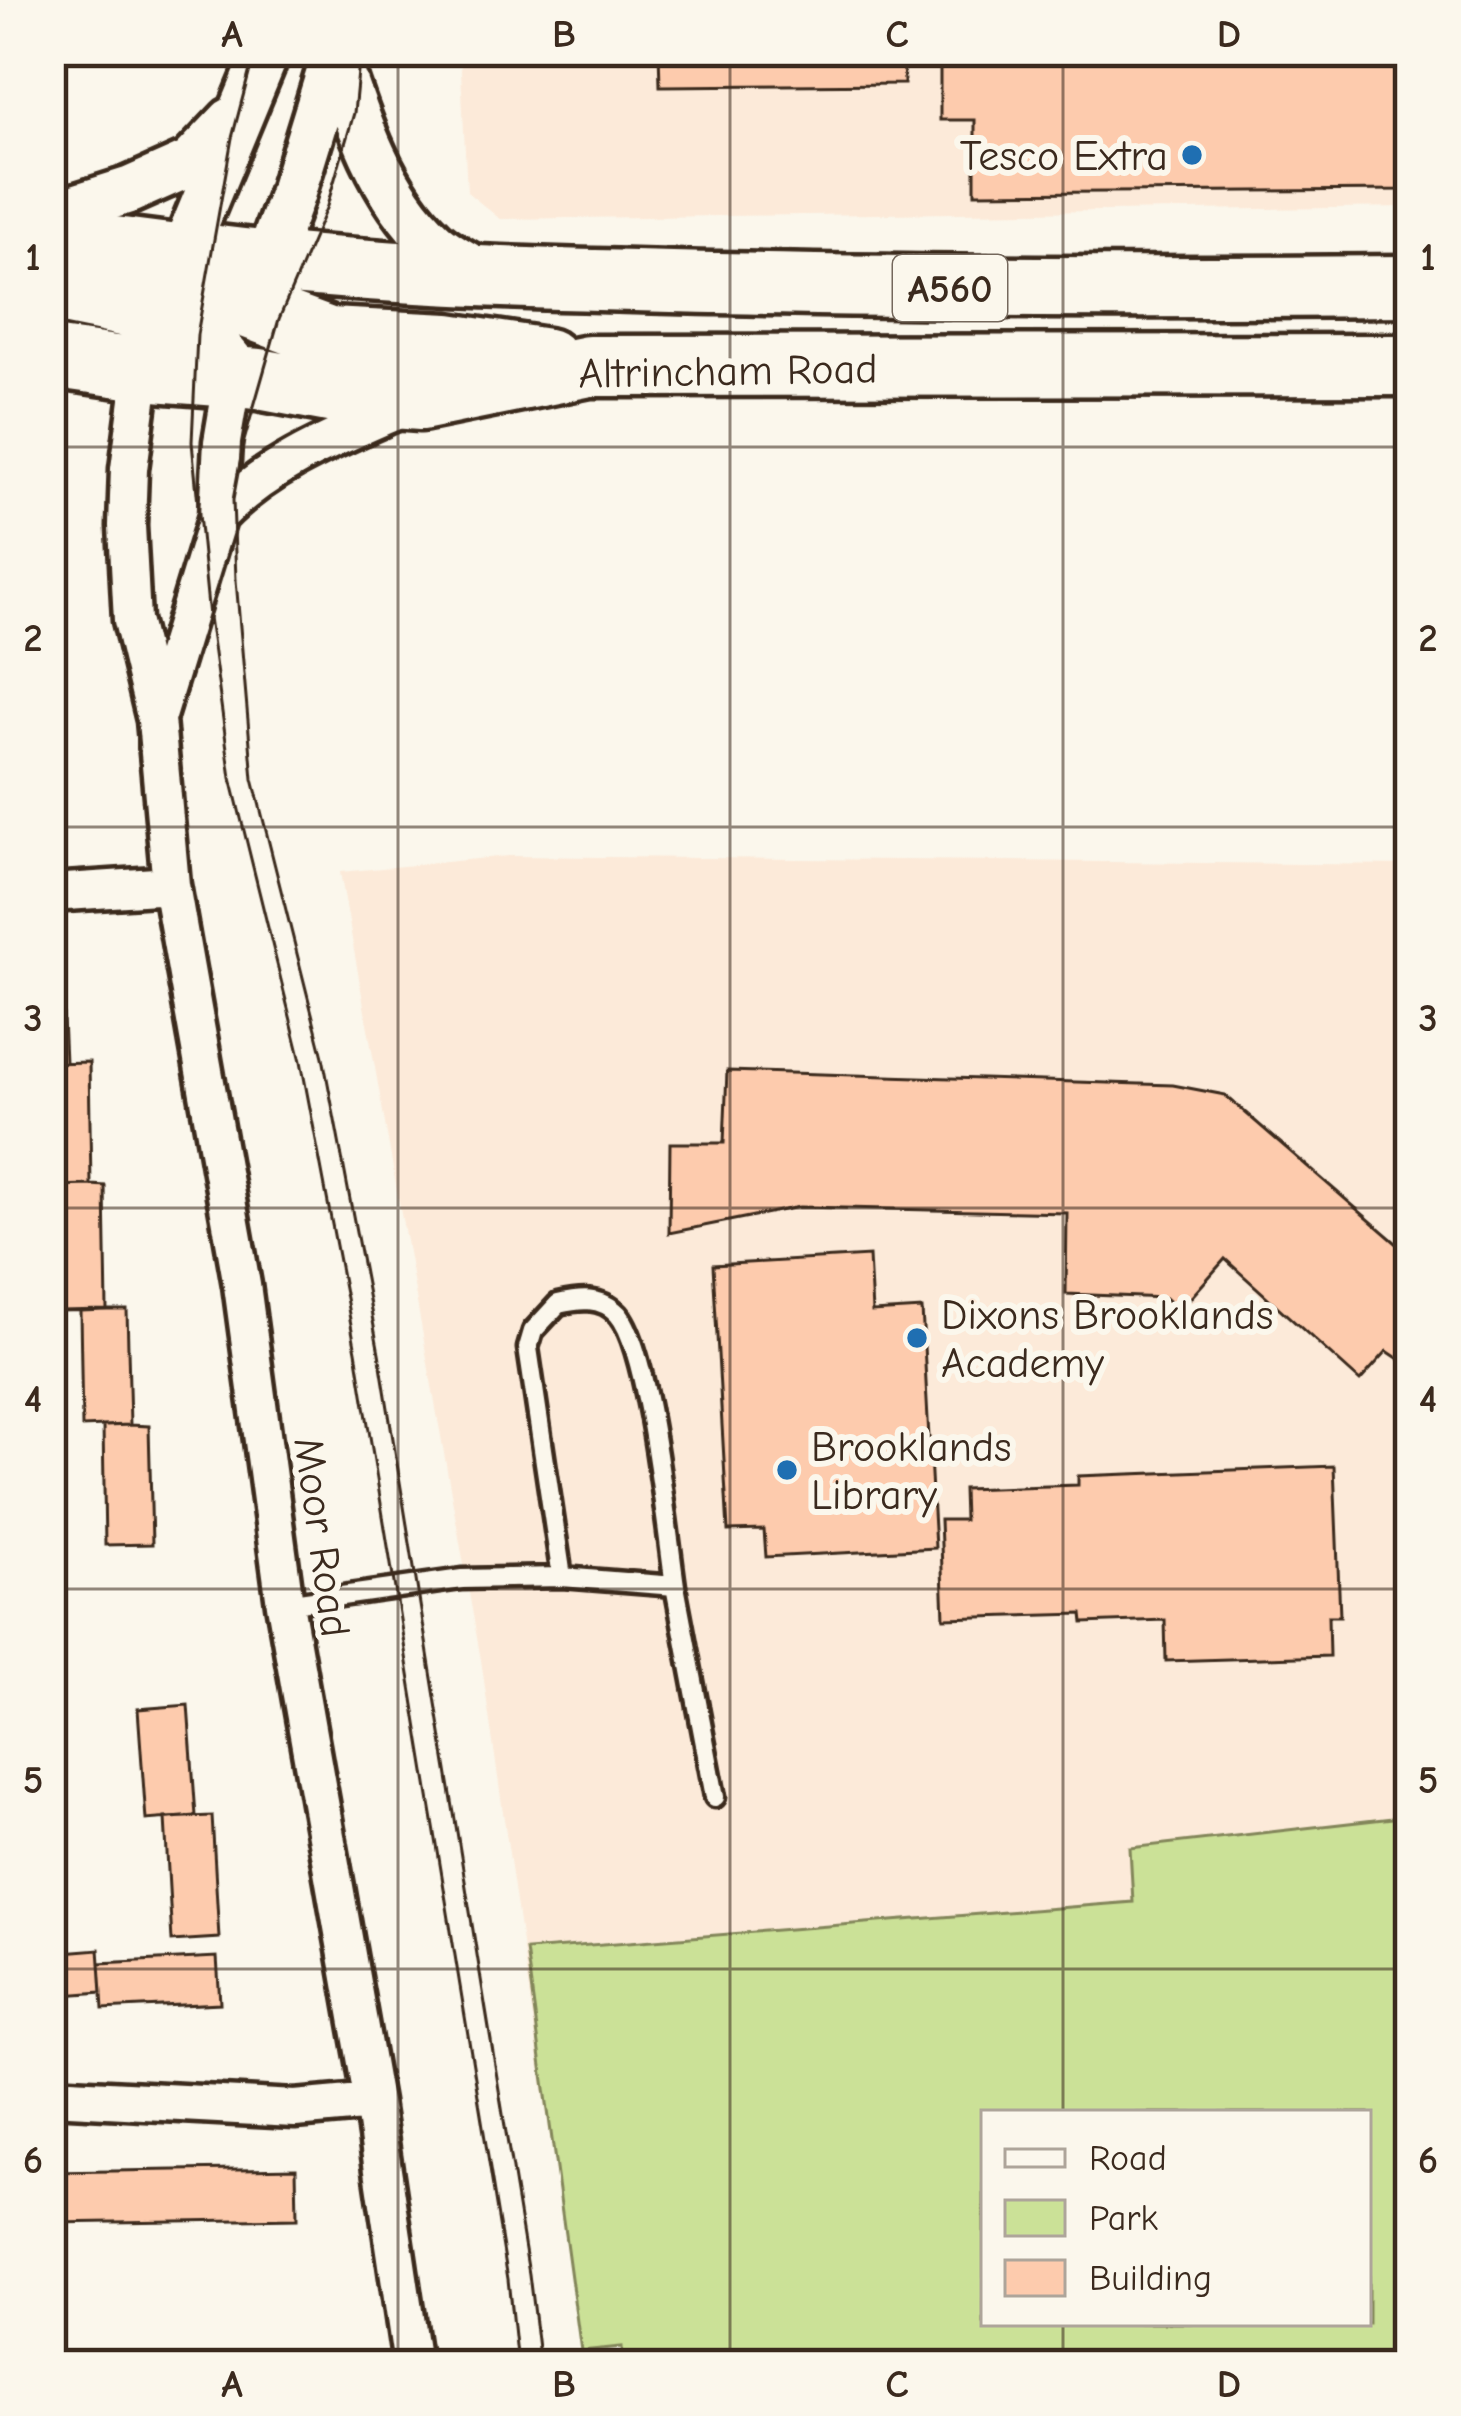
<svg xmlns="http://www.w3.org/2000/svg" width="1461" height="2416" viewBox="0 0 1461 2416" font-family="'Comic Neue',sans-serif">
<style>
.built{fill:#fcead9;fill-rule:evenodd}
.park{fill:#cbe197;stroke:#83865a;stroke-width:3;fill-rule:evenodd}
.building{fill:#fdcbad;stroke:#3b2a1e;stroke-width:3}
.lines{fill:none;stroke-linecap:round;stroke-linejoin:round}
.service-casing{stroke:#3b2a1e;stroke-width:27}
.minor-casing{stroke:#3b2a1e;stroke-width:45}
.tertiary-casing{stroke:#3b2a1e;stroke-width:54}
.trunk-casing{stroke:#3b2a1e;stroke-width:69}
.service{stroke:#fbf7ec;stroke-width:18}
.minor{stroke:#fbf7ec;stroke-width:36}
.tertiary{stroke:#fbf7ec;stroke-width:45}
.trunk{stroke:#fbf7ec;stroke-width:60}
.tram{stroke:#3b2a1e;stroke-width:3}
.grid{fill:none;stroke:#3b2a1e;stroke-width:3;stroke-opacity:0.55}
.poi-dot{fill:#1f6fb2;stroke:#fbf7ec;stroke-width:4.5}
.labels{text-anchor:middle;stroke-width:12;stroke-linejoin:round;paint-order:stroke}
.shield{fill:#fbf7ec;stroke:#75685c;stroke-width:3}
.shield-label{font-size:39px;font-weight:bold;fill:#3b2a1e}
.poi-label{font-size:42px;fill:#3b2a1e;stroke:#fbf7ec;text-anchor:start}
.street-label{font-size:42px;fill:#3b2a1e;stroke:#fbf7ec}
.neatline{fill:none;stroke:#3b2a1e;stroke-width:4.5}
.grid-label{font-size:39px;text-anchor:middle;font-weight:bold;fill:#3b2a1e}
</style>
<rect width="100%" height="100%" fill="#fbf7ec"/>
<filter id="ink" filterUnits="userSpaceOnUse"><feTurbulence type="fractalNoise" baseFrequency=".00833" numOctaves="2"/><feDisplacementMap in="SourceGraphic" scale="24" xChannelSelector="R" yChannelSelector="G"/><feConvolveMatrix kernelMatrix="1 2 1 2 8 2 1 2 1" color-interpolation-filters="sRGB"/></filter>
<g filter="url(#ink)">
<!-- built -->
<path class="built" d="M460,51h950v156l-910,12 -33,-27z
M508,856l902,9v1500h-787l-1,-18 -41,4 -100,-691 -141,-788zM984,2113h384v210h-384z"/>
<!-- park -->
<path class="park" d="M1410,1816v549h-787l-1,-18 -41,4 -55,-401 607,-48 -3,-54zM984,2113h384v210h-384z"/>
<!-- building -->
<path class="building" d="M659,51h244l1,33 -244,2z
M940,51h470v139l-435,3v-73h-35z
M51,948h9l5,114 -14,1z
M89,1062l2,123 -40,1v-123z
M727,1071l446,14 52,10 185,160v108l-2,2 -21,-14 -27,30 -135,-122 -46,52 -14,-13 -99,-4 1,-81 -268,-6 -130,26 1,-90h54z
M91,1185l14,1 2,124 -48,1 -3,-125z
M869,1256l3,56 50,-3 13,239 -169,9 -2,-27 -36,1 -15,-266z
M107,1310h20l3,115 -48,2 -2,-116z
M130,1425l19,1 3,118 -47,1 -2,-119z
M1334,1466l6,150h-12l1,40 -163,5 -1,-41 -82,3 -1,-9 -138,4 -4,-98h24l-1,-31 115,-4v-9z
M188,1705l8,111 -50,4 -8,-111z
M212,1816l7,122 -47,3 -7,-123z
M99,1949l3,43 -51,4v-43z
M217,1957l3,46 -117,6 -3,-46z
M296,2168l1,51 -246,4v-51z
M338,2353v12h-71v-11z"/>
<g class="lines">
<defs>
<path id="service" d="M562,1577l-34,-229 5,-17 25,-27c21,-5 43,-8 60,10 31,35 49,217 57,272
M285,1604l177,-25 100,-2 113,9 40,211"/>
<path id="minor" d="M142,370l-13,99 -2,57 5,94 24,100 15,165 71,400 43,319 88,498 39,263
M218,516c50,-53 124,-81 189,-110
M157,716l61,-200 4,-74 11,-65
M51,893l120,-8
M51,2096l244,13 78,-7"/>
<path id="tertiary" d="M336,55c21,66 45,139 97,187 15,14 37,24 55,35
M51,215l79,-25 61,-27 40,-42
M171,283l96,-232
M258,287l34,-93 44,-143"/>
<path id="trunk" d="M51,239l133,17 25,-1c170,21 339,24 509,28 231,5 461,5 692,3
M184,256l23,26 44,27 78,29 119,6 99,15
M51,291c77,18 133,16 182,86
M51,357l91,13 117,9 81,15 81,6 168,-34 821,-1"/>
</defs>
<!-- service casing -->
<use href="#service" class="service-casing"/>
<!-- minor casing -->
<use href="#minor" class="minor-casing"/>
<!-- tertiary casing -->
<use href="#tertiary" class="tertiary-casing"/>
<!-- trunk casing -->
<use href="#trunk" class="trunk-casing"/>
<!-- service -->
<use href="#service" class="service"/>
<!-- minor -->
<use href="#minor" class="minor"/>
<!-- tertiary -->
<use href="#tertiary" class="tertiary"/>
<!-- trunk -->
<use href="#trunk" class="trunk"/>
<!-- tram -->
<path class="tram" d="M255,51l-23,87 -35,197 -5,107 17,175 22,161 70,283 55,290 152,928 9,86
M360,51l-6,62 -27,93 -48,113 -35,122 -11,59 3,80 17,199 70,278 56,296 150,921 11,91"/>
</g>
</g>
<!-- grid -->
<path class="grid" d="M398,51v2314M730,51v2314M1063,51v2062M51,447h1359M51,827h1359M51,1208h1359M51,1589h1359M51,1969h1359M1063,2323v42"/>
<!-- markers -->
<g class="poi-dot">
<circle cx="1192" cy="155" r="12"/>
<circle cx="917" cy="1338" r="12"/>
<circle cx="787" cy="1470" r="12"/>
</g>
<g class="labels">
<!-- shield labels -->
<rect class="shield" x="893" y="255" width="114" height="66" rx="9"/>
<g class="shield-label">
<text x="950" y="302">A560</text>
</g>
<!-- poi labels -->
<g class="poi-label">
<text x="1168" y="170" text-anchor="end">Tesco Extra</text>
<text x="941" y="1329">Dixons Brooklands<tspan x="941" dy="48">Academy</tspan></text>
<text x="811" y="1461">Brooklands<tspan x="811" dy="48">Library</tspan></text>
</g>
<!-- street labels -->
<g class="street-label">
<text transform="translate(728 370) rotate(-1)" y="15">Altrincham Road</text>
<text transform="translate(323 1537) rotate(82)" y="15">Moor Road</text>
</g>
</g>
<!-- margin -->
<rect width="1461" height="2416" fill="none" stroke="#fbf7ec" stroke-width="132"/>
<!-- legend -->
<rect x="981" y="2110" width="390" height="216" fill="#fbf7ec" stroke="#aea59a" stroke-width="3"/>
<rect x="1005" y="2149" width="60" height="18" fill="#fbf7ec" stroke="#aea59a" stroke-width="3"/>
<text x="1089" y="2170" font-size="36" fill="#3b2a1e">Road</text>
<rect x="1005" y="2200" width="60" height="36" fill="#cbe197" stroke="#aea59a" stroke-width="3"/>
<text x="1089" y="2230" font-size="36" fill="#3b2a1e">Park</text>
<rect x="1005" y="2260" width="60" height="36" fill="#fdcbad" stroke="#aea59a" stroke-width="3"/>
<text x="1089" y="2290" font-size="36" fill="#3b2a1e">Building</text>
<rect x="66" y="66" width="1329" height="2284" class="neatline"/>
<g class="grid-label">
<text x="232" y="47">A</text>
<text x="564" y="47">B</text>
<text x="897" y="47">C</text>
<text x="1229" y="47">D</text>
<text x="33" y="270">1</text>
<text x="1428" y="270">1</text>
<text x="33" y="651">2</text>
<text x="1428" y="651">2</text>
<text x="33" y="1031">3</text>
<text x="1428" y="1031">3</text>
<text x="33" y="1412">4</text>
<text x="1428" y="1412">4</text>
<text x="33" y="1793">5</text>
<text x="1428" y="1793">5</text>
<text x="33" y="2173">6</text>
<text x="1428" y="2173">6</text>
<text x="232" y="2397">A</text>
<text x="564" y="2397">B</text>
<text x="897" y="2397">C</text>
<text x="1229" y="2397">D</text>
</g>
</svg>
